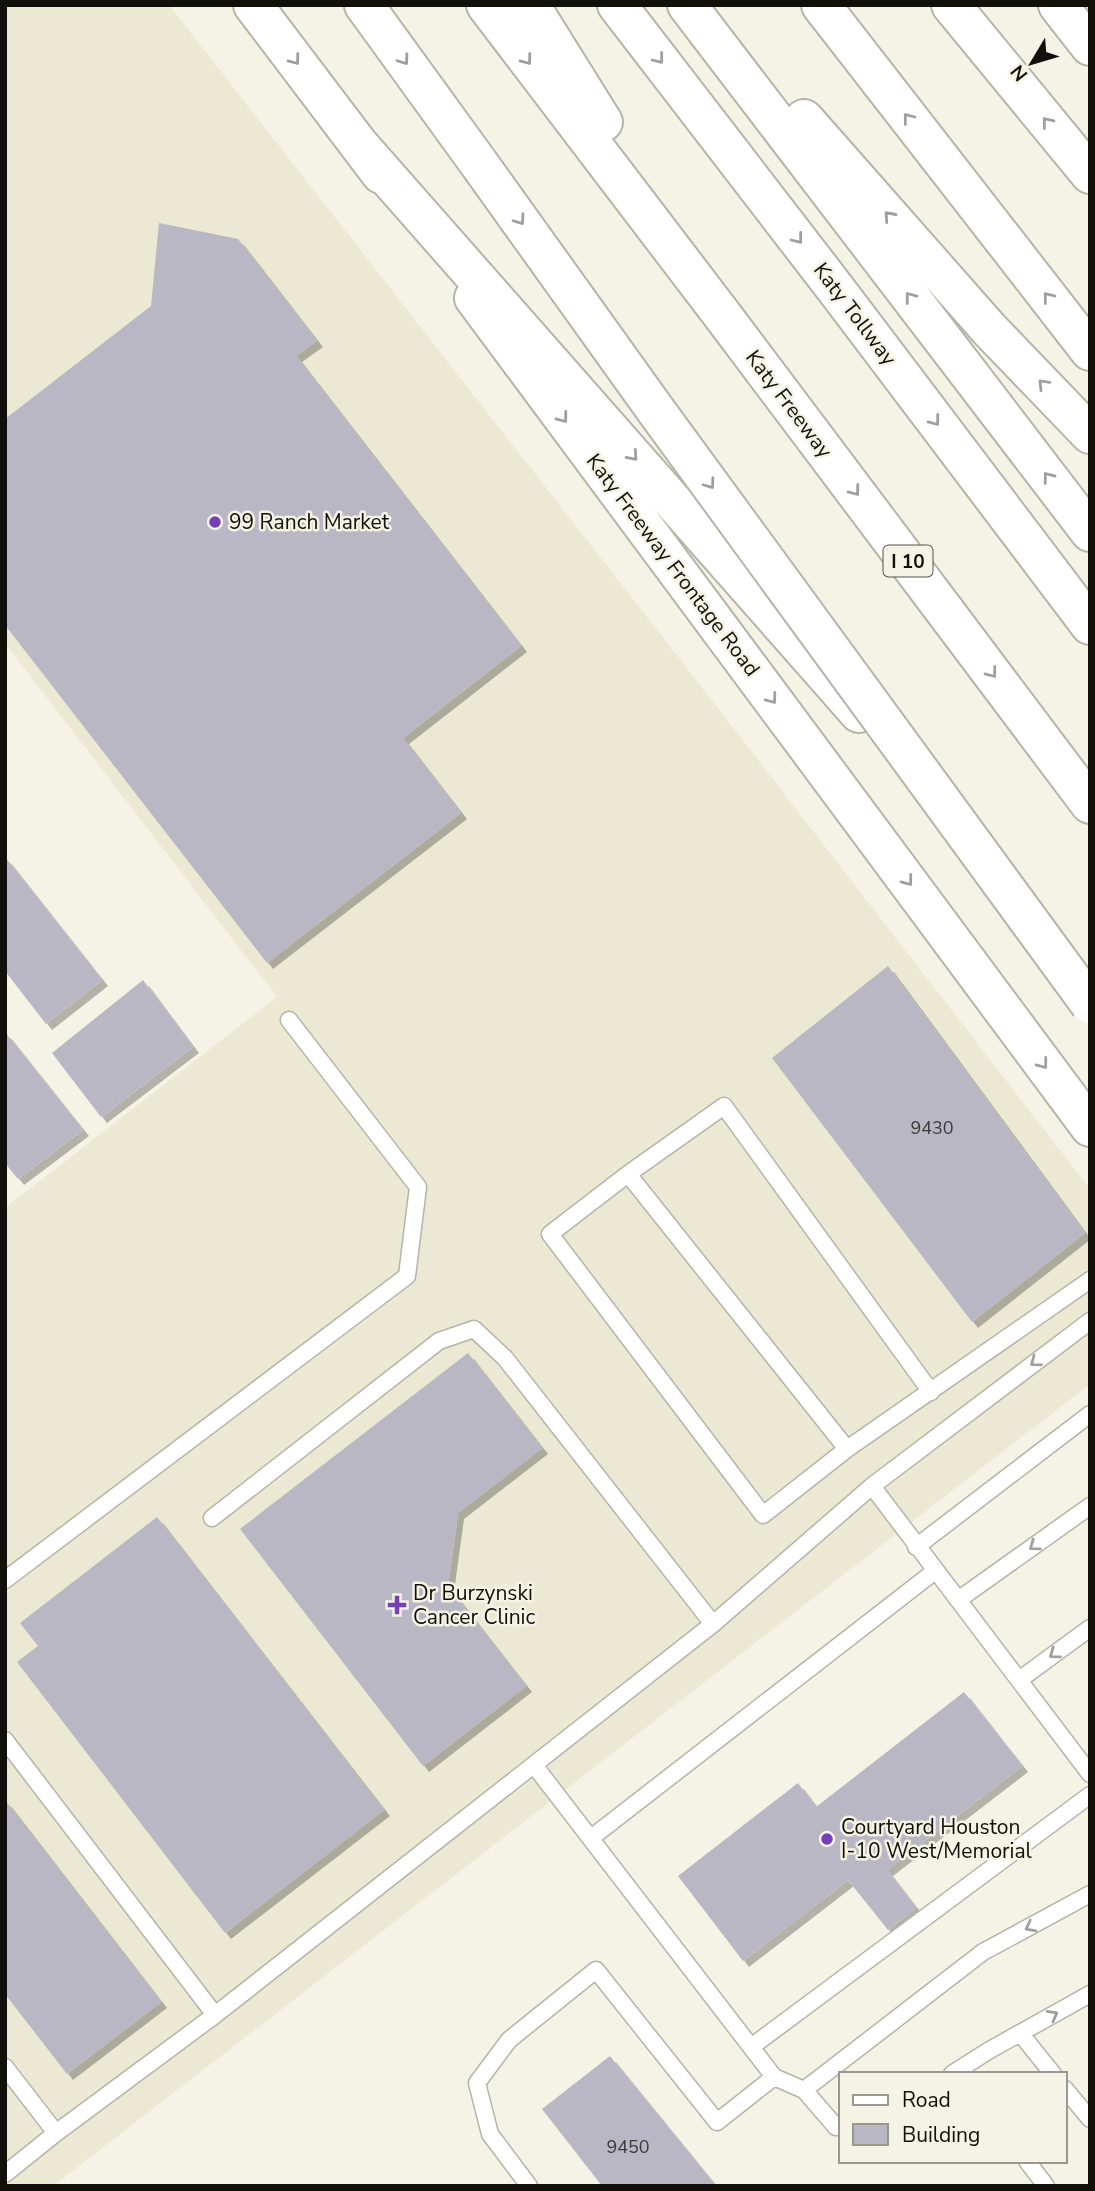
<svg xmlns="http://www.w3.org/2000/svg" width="1095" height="2191" viewBox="0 0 1095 2191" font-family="'Nunito Sans',sans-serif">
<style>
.built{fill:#ebe8d3}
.building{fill:#b9b7c3;filter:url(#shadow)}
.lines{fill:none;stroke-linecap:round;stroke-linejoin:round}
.lane-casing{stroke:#b6b4a7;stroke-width:19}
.secondary-casing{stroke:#b6b4a7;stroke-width:42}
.highway-casing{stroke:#b6b4a7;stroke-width:42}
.lane{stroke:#fff;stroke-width:16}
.secondary{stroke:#fff;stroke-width:38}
.highway{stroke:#fff;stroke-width:38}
.highway-bridge-casing{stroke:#b6b4a7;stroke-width:42;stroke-linecap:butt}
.highway-bridge{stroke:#fff;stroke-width:38}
.oneway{stroke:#a09f9d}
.poi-dot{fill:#7640b7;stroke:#f5f2e6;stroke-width:2.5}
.labels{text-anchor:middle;stroke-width:5;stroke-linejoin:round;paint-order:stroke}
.number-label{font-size:18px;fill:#3b3a39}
.shield{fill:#f5f2e6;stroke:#55544d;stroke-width:2}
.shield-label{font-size:19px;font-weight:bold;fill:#11100b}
.street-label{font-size:21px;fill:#11100b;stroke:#f5f2e6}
.poi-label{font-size:21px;fill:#11100b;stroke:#f5f2e6;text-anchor:start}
</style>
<defs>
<filter id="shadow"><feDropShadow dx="6" dy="6" stdDeviation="0" flood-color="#0004"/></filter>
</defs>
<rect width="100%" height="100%" fill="#f5f2e6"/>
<!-- built -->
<path class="built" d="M5,5h164l524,671 397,513v195l-1037,802h-48v-978l272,-211 -272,-354z"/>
<!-- building -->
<path class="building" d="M159,223l79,16 79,102 -21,15 225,290 -118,92 58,75 -194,150 -262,-338v-206l146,-113z
M5,857l97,123 -56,44 -41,-53z
M888,966l197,267 -113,89 -200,-264z
M143,980l50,67 -92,70 -49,-64z
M5,1032l78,98 -65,49 -13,-16z
M468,1353l74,95 -84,65 -10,73 78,100 -103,80 -183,-237z
M157,1517l227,293 -159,123 -208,-271 21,-16 -18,-23z
M964,1692l58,74 -135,104 29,38 -28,22 -40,-50 -105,81 -65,-85 120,-93 18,24z
M5,1800l156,202 -94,72 -62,-80z
M610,2056l106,130h-114l-60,-77z"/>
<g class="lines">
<defs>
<path id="lane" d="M628,1174l219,275 243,-169
M847,1449l-84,66 -213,-281 78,-60 96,-68 207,286
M872,1486l218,288
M212,1518l227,-177 35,-12 31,29 208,266
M916,1547l174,-133
M5,1580l402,-304 11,-89 -129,-167
M958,1600l132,-94
M1019,1680l71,-52
M5,1740l210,275
M534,1765l240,312 30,13
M591,1838l344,-267
M1020,2033l33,41
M751,2047l339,-252
M5,2067l51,66
M952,2074l36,-23 102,-57
M1065,2089l25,30
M841,2126l-5,1 -32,-37 179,-138 107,-58
M1027,2161l19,25
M5,2174l51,-41 159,-118 498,-391 159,-138 218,-165
M529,2186l-39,-52 -13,-51 32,-43 87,-70 121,152 57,-45"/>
<path id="secondary" d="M253,5l128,169
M1058,5l32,41
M474,298l616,829"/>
<path id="highway" d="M364,5l116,160
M486,5l240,315 364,484
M530,5l73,117
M617,5l221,287 252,333
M687,5l403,527
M821,5l269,346
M951,5l139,169
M804,119l185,210 101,105
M361,147l498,566"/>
</defs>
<!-- lane casing -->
<use href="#lane" class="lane-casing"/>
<!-- secondary casing -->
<use href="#secondary" class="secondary-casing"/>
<!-- highway casing -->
<use href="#highway" class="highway-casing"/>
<!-- lane -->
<use href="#lane" class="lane"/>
<!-- secondary -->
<use href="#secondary" class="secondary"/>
<!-- highway -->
<use href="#highway" class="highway"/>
<defs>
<path id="highway-bridge" d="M480,165l177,247 433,592"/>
</defs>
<!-- highway-bridge casing -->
<use href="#highway-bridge" class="highway-bridge-casing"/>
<!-- highway-bridge -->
<use href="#highway-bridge" class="highway-bridge"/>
</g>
<!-- one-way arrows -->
<defs><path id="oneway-chevron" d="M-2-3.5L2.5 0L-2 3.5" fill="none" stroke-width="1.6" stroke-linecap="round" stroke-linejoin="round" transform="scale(1.75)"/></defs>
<g class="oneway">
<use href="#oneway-chevron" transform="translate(659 59) rotate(52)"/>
<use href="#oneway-chevron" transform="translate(295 60) rotate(53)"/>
<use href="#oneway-chevron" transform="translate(404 60) rotate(54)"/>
<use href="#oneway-chevron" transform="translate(527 60) rotate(53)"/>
<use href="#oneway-chevron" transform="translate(908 118) rotate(-128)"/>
<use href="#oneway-chevron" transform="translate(1047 122) rotate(-129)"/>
<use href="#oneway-chevron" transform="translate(889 216) rotate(-132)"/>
<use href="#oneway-chevron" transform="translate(520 220) rotate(54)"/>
<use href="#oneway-chevron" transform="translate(798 239) rotate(52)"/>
<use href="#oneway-chevron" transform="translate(910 297) rotate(-127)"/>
<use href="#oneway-chevron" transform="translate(1048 297) rotate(-128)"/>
<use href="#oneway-chevron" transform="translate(1043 384) rotate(-134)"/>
<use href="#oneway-chevron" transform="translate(563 418) rotate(53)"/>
<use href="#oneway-chevron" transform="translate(935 421) rotate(53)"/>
<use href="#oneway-chevron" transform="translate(633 456) rotate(49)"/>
<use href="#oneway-chevron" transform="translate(1048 477) rotate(-127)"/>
<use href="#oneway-chevron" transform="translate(710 484) rotate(54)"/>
<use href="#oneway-chevron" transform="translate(855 491) rotate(53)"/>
<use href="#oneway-chevron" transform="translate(992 673) rotate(53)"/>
<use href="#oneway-chevron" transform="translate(772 699) rotate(53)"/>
<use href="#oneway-chevron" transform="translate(908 881) rotate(53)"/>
<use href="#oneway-chevron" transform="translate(1043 1064) rotate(53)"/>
<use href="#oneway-chevron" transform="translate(1035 1362) rotate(143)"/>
<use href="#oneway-chevron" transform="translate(1034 1546) rotate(144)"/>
<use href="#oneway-chevron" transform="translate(1054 1654) rotate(144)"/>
<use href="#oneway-chevron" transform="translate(1030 1927) rotate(152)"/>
<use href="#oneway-chevron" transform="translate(1053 2015) rotate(-29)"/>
</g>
<!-- markers -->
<g class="poi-dot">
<circle cx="215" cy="522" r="7"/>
<path d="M393.5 1594.5h7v7h7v7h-7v7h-7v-7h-7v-7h7z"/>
<circle cx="827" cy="1839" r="7"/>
</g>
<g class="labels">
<!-- number labels -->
<g class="number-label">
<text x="932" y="1134">9430</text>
<text x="628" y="2153">9450</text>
</g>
<!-- shield labels -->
<rect class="shield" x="883.5" y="545.5" width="49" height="31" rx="5"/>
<g class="shield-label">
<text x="908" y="568">I 10</text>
</g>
<!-- street labels -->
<g class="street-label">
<text transform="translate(855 314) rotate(53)" y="7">Katy Tollway</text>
<text transform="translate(789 404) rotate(53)" y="7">Katy Freeway</text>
<text transform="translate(673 565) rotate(53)" y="7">Katy Freeway Frontage Road</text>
</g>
<!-- poi labels -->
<g class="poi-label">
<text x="229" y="529">99 Ranch Market</text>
<text x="413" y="1600">Dr Burzynski<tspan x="413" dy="24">Cancer Clinic</tspan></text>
<text x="841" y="1834">Courtyard Houston<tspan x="841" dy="24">I-10 West/Memorial</tspan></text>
</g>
</g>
<!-- border -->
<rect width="1095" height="2191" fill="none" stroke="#11100b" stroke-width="14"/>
<!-- legend -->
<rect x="839" y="2072" width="228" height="91" fill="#f5f2e6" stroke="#9a988e" stroke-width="2"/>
<rect x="853" y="2095" width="35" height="10" fill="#ffffff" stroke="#9a988e" stroke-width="2"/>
<text x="902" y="2107" font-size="21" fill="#11100b">Road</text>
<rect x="853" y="2124" width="35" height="21" fill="#b9b7c3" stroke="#9a988e" stroke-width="2"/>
<text x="902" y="2142" font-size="21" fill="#11100b">Building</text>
<!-- north arrow -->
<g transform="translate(1032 63) rotate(232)" stroke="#f5f2e6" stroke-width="5" paint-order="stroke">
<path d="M0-5L12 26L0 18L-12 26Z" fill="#11100b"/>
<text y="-10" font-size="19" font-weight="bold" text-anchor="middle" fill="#11100b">N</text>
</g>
</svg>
